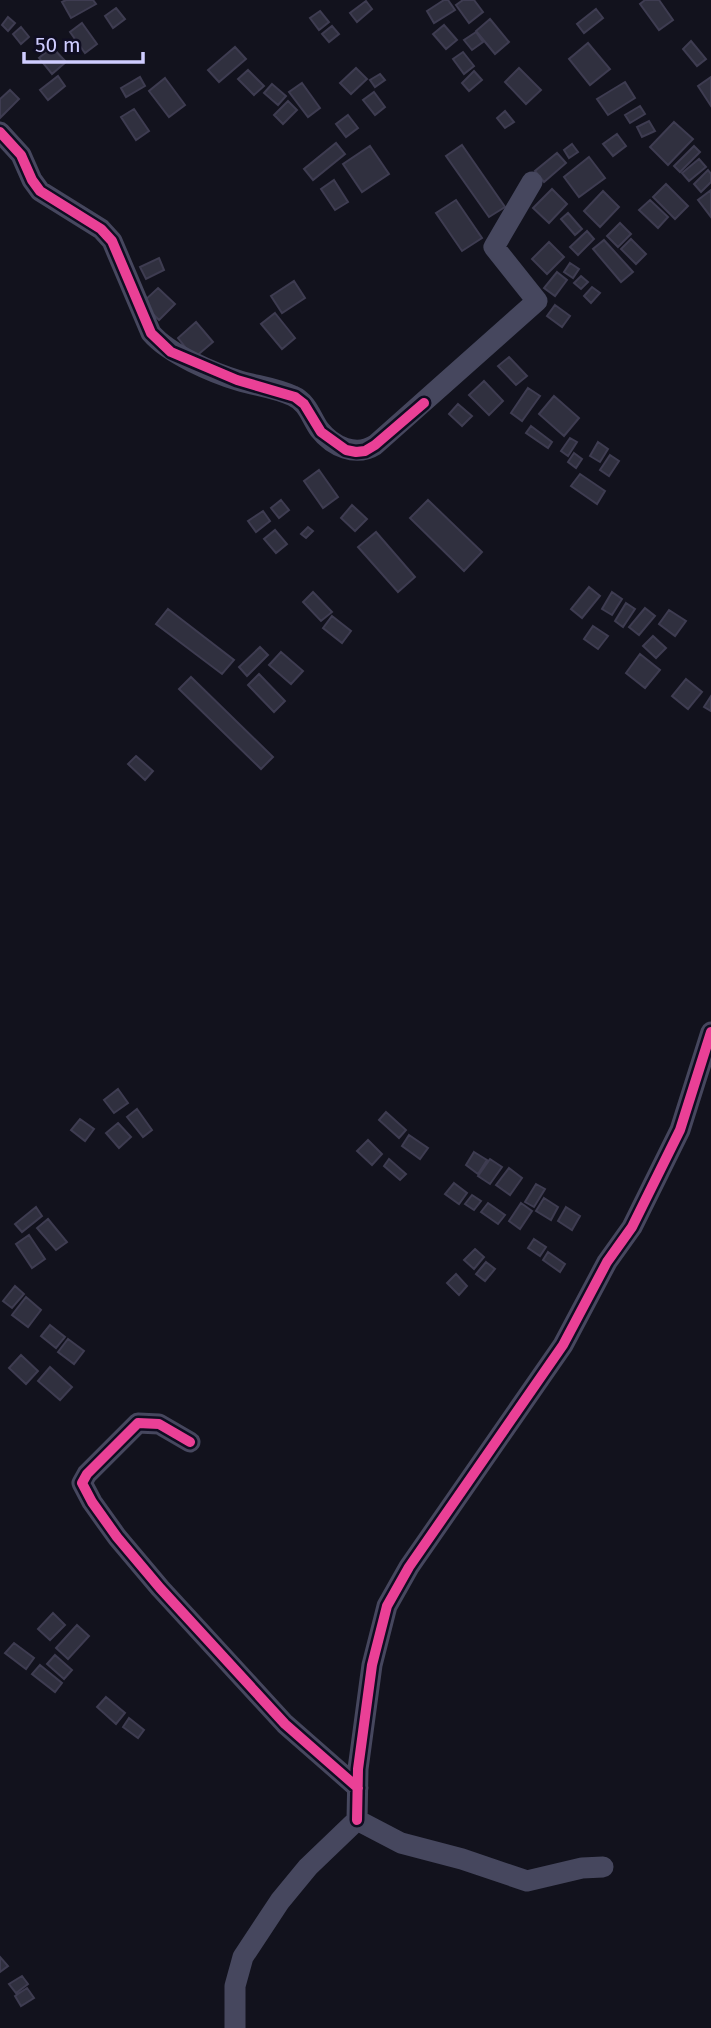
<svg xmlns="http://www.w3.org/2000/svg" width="711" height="2028" viewBox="0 0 711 2028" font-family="'Fira Sans',sans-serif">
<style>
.building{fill:#30303f;stroke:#3e3c51;stroke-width:2}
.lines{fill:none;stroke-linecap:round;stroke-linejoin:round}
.minor{stroke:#46475e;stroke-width:21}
.cycleway-casing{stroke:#0f0d21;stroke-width:15}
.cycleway{stroke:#ea4096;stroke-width:10}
</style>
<rect width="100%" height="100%" fill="#12121d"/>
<!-- building -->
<path class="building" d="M66,0h27l3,4 -25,14 -9,-16z
M444,0h4l7,10 -21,13 -7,-12z
M463,0h11l9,12 -14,11 -13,-18z
M645,0h14l14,20 -14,10 -19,-26z
M366,1l6,8 -15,13 -7,-9z
M116,8l9,11 -12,9 -8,-12z
M596,9l7,9 -19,15 -7,-9z
M320,11l9,11 -10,8 -9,-12z
M8,17l7,6 -7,8 -6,-6z
M490,19l19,23 -14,12 -19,-23z
M82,23l15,21 -12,9 -15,-21z
M444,25l13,15 -11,9 -13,-15z
M332,26l7,8 -10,8 -7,-8z
M21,27l8,10 -8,7 -8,-10z
M476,32l7,10 -11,8 -8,-10z
M691,41l15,18 -9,7 -14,-17z
M588,43l22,26 -20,16 -21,-26z
M52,47l14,15 -14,12 -13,-16z
M235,47l11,12 -27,23 -11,-12z
M463,52l11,14 -10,8 -11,-15z
M356,68l11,11 -16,15 -11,-11z
M519,68l22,22 -15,14 -21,-22z
M248,70l16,16 -10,9 -16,-16z
M474,71l8,9 -13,11 -7,-8z
M380,74l5,6 -10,7 -5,-7z
M58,76l7,10 -17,14 -8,-10z
M140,77l5,9 -19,11 -5,-9z
M711,77v29l-13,-20z
M165,78l20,27 -16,12 -20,-26z
M625,82l10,16 -27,17 -11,-16z
M302,83l18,25 -12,9 -19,-25z
M272,84l14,12 -8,9 -14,-12z
M10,90l9,9 -19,19v-19z
M374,92l11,15 -10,8 -12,-15z
M288,101l9,9 -14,14 -9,-9z
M640,106l5,8 -15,9 -5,-8z
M134,109l15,22 -13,9 -15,-23z
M505,111l9,11 -9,6 -8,-10z
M348,115l10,13 -12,9 -10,-13z
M649,121l6,10 -13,6 -5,-10z
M674,122l19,17 -25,26 -18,-18z
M617,134l9,12 -13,10 -10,-12z
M336,143l9,11 -32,26 -9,-11z
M572,144l6,8 -9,6 -5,-8z
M462,145l43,62 -16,10 -43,-61z
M370,146l19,28 -27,18 -19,-28z
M694,146l6,6 -20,20 -6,-6z
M557,153l9,10 -22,19 -9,-11z
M589,157l16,21 -26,19 -15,-20z
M699,159l7,8 -17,14 -7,-8z
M708,170l3,4v8l-10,10 -7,-8z
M334,180l14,22 -13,8 -14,-21z
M666,184l22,22 -13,13 -22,-22z
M552,189l15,15 -18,19 -16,-15z
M711,190v27l-13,-17z
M603,191l16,16 -19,20 -16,-16z
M456,200l26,38 -20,13 -26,-38z
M650,200l18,17 -10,11 -19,-18z
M568,213l14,16 -7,6 -14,-16z
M620,223l11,11 -13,13 -11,-11z
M587,231l7,8 -16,16 -8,-8z
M631,239l15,15 -10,10 -15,-15z
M604,240l29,32 -12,10 -28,-33z
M549,242l15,15 -17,17 -15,-15z
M159,258l5,12 -18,9 -6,-12z
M570,263l9,6 -6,9 -9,-6z
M557,272l10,8 -12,16 -11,-8z
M581,276l7,6 -7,7 -7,-6z
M294,281l11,17 -23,15 -11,-17z
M592,287l8,6 -9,10 -7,-7z
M158,288l17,16 -16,16 -17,-17z
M555,305l15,11 -8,11 -15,-11z
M275,313l20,25 -13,11 -21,-25z
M196,322l17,20 -19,16 -16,-20z
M509,357l18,19 -11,9 -18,-19z
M484,381l19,20 -14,14 -20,-20z
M528,388l12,8 -18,25 -11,-8z
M554,396l25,22 -15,18 -25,-22z
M458,404l14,12 -10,10 -13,-12z
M531,426l21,16 -4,6 -22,-15z
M570,438l7,4 -9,14 -7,-5z
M598,442l10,7 -8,13 -10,-6z
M574,453l8,6 -6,9 -8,-6z
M610,455l9,6 -10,15 -9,-6z
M319,470l19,27 -15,11 -19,-27z
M580,474l25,17 -8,13 -26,-18z
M281,500l8,10 -10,8 -8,-10z
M428,500l54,52 -18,19 -54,-53z
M352,505l15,14 -12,12 -14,-13z
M263,511l7,10 -14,11 -8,-11z
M308,527l5,4 -7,7 -5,-4z
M275,530l12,14 -11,9 -12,-14z
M376,532l39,45 -17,15 -40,-45z
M589,587l11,9 -18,22 -11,-9z
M313,592l19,20 -11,9 -18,-19z
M612,592l10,7 -10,16 -10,-6z
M626,603l9,6 -12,18 -8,-6z
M645,608l10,8 -16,19 -10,-8z
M168,609l66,51 -12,14 -66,-50z
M669,610l17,11 -11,15 -16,-12z
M332,616l19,15 -9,12 -19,-15z
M593,626l15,10 -10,13 -14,-10z
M653,636l13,12 -10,10 -13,-12z
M260,647l8,8 -21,21 -8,-9z
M281,652l22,19 -12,13 -22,-19z
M640,654l20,16 -15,18 -19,-15z
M259,674l26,27 -11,11 -26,-27z
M191,677l82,80 -12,12 -82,-80z
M686,679l16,13 -14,17 -16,-13z
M711,696v15l-7,-4z
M136,756l17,15 -8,9 -17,-16z
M118,1089l10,14 -14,10 -10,-13z
M137,1109l15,21 -9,7 -16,-20z
M386,1112l20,18 -7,8 -20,-18z
M80,1119l14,10 -9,12 -14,-11z
M118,1123l13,14 -12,11 -13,-15z
M409,1135l19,13 -8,11 -18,-13z
M368,1140l14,14 -10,11 -15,-14z
M474,1152l13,8 -9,14 -12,-9z
M389,1159l17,15 -6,6 -16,-14z
M490,1159l12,8 -12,17 -12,-8z
M509,1168l13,10 -12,17 -14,-10z
M454,1183l13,10 -8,11 -14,-10z
M536,1184l9,5 -11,18 -9,-5z
M472,1195l9,6 -7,9 -9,-6z
M544,1198l14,9 -7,13 -15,-9z
M488,1203l17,12 -7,9 -17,-12z
M521,1203l11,8 -12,18 -11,-8z
M36,1207l6,9 -20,16 -7,-8z
M566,1207l14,9 -8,14 -14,-9z
M48,1219l19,23 -11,8 -19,-22z
M29,1235l16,24 -13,9 -16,-24z
M534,1239l12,8 -6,9 -12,-8z
M475,1249l9,8 -10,12 -10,-9z
M548,1252l17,12 -5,8 -17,-12z
M486,1262l9,7 -10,12 -9,-7z
M456,1274l11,12 -8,9 -12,-12z
M15,1286l9,8 -12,14 -9,-7z
M26,1297l15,13 -13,17 -16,-12z
M50,1325l15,12 -9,11 -15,-12z
M68,1339l16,12 -10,13 -16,-12z
M21,1355l17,16 -12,13 -17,-16z
M50,1367l22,20 -12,13 -22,-19z
M53,1613l12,12 -15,15 -12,-11z
M77,1625l12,11 -21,23 -12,-11z
M14,1643l20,15 -8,11 -21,-16z
M55,1655l17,15 -8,9 -17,-15z
M40,1665l22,18 -7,9 -23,-18z
M106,1697l19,16 -9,11 -19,-17z
M129,1718l15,12 -6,8 -15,-11z
M0,1957l8,9 -8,6z
M22,1976l6,8 -12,9 -7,-9z
M27,1988l7,10 -13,8 -6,-10z"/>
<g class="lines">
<!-- minor -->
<path class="minor" d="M0,132l21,23 11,25 8,11 61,38 11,12 39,92c18,21 62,40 89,48 18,5 36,7 53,15 14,6 18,21 26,33 14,18 37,28 56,16l162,-144 -43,-54 38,-65
M190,1442l-31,-18 -21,-1 -51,51 -5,9 10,19 25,35 43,51 125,136 73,64
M357,1820l1,-51 14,-104 15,-59 22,-39 154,-222 44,-83 25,-35 48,-97 31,-98
M235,2028v-42l8,-29 37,-56 28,-34 49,-47 44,23 61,16 65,22 55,-13 21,-1"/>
<defs>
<path id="cycleway" d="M0,132l21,23 11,25 8,11 61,38 11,12 39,92 20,19 66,28 58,17 9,7 17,28 25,18 10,2 9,-1 10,-6 49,-42
M190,1442l-31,-18 -21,-1 -51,51 -5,9 10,19 25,35 43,51 125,136 73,64
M357,1820l1,-51 14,-104 15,-59 22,-39 154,-222 44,-83 25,-35 48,-97 31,-98"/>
</defs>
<!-- cycleway casing -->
<use href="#cycleway" class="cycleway-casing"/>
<!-- cycleway -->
<use href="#cycleway" class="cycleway"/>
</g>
<!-- scale -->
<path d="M24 52v10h119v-10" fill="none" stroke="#cfcdff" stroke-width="3.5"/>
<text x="35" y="52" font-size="21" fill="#cfcdff" stroke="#0f0d21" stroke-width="5" paint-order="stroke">50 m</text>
</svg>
